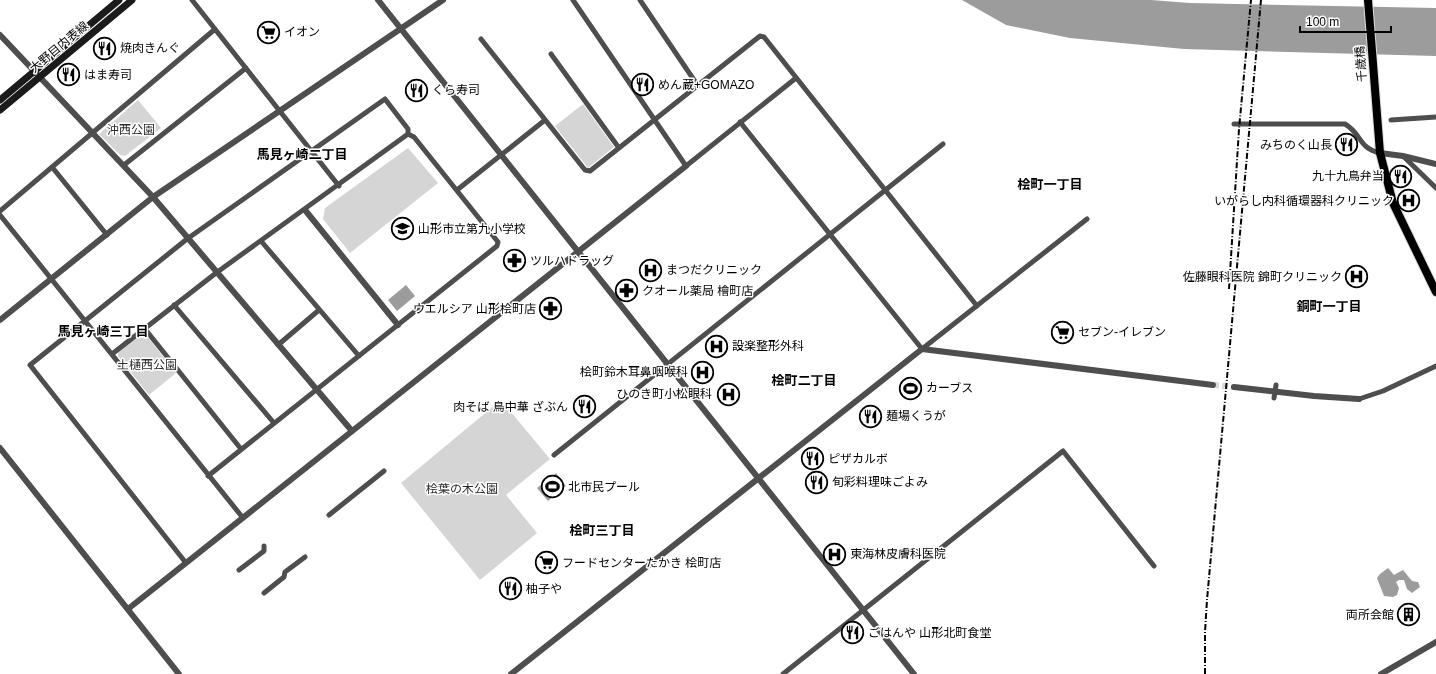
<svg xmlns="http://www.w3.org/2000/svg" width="1436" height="674" viewBox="0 0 1436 674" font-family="Arial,'Noto Sans JP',sans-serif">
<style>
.green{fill:#d5d5d5}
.water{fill:#9c9c9c}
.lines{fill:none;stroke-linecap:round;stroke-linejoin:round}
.tertiary-tunnel{stroke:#d9d9d9;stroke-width:6;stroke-dasharray:6 3;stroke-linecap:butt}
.primary-casing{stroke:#dbdbdb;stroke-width:10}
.minor{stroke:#4e4e4e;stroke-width:5}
.tertiary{stroke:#4e4e4e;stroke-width:6}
.secondary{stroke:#1b1b1b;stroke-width:7}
.primary{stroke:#000;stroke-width:8}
.rail{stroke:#000;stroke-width:2;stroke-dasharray:6 2 1 2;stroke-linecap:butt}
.minor-bridge{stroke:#4e4e4e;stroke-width:5}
.labels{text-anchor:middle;stroke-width:3;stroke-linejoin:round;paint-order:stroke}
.poi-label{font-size:12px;fill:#000;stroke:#fff;text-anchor:start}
.street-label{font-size:12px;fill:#000;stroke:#fff}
.park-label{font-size:12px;fill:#2c2c2c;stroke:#fff}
.neighbourhood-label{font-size:13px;font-weight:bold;fill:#000;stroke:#fff}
</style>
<rect width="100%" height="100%" fill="#fff"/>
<!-- green -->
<path class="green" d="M138,100l23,28 -36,28 -5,-1 -21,-21z
M583,104l31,43 -26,21 -33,-42z
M408,148l30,35 -88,70 -27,-34 2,-11z
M143,331l33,42 -27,22 -31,-39v-5z
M501,400l49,59 -44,36 31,38 -57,47 -79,-97z"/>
<!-- water -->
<path class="water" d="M962,0h189l39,3 246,5v48l-252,-7 -114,-11 -64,-13z
M406,285l9,11 -18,15 -9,-11z
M556,473l10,13 -18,15 -11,-13z
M1388,568l6,7 9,-5 9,11 6,1 2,5 -8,6 -5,-4 -3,-9h-5l-3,2 3,6 -2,7 -4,2 -9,-1 -7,-18 3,-4z"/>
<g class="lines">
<!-- tertiary-tunnel -->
<path class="tertiary-tunnel" d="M1213,385l21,2"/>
<defs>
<path id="primary" d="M1368,0l12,153 13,50 43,89"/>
</defs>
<!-- primary casing -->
<use href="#primary" class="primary-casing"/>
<!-- minor -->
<path class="minor" d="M192,0l147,186
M573,0l113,166 110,-88
M640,0l58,86
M481,39l104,131 5,1 170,-135 4,1 213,269
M551,54l68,94
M1391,120l45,-3
M740,122l182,227 165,-130
M1234,124h111c17,10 13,24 35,29
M1403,156l33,32
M124,165l122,-97
M52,167l55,68
M457,190l88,-70
M0,211l214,-181
M0,215l243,303
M261,241l98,115
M174,305l100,118
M145,329l96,120
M278,345l41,-35
M112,354l104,-81 192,-139 6,3 84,105 -1,4 -289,230
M1359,399l24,-8 53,-25
M554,455l389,-311
M329,515l55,-44
M186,563l-156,-198 157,-126 198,-140 23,30v5
M239,570l25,-19v-5
M264,593l20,-16 1,-5 20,-15
M783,674l280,-223 91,115"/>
<!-- tertiary -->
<path class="tertiary" d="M378,0l536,674
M0,35l153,162 199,234
M1380,153l23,3 33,8
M305,210l93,115
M0,320l153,-123 290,-197
M1234,387l80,9 45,3
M0,448l179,226
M128,609l558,-443
M511,674l411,-325 291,36
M1381,674l55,-32"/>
<!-- secondary -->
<path class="secondary" d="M0,100l119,-100
M0,110l132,-110"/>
<!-- primary -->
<use href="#primary" class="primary"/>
<!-- rail -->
<path class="rail" d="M1229,289l10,-160 12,-129
M1205,674v-42l2,-32 54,-600"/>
<!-- minor-bridge -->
<path class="minor-bridge" d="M1274,398l2,-13"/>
</g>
<!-- icons -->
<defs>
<symbol id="supermarket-ring" viewBox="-11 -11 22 22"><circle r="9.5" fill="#fff" stroke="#000" stroke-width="1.5"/><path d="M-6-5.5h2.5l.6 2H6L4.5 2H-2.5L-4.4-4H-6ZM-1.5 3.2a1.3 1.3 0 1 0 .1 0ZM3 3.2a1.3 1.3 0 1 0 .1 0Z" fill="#000"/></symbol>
<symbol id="restaurant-ring" viewBox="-11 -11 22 22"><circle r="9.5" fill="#fff" stroke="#000" stroke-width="1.5"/><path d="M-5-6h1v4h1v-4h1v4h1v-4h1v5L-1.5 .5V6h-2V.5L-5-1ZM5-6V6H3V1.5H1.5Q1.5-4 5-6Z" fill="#000"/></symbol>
<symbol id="hospital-ring" viewBox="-11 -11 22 22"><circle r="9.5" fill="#fff" stroke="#000" stroke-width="1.5"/><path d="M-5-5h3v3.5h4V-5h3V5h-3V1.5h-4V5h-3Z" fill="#000"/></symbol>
<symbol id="school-ring" viewBox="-11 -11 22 22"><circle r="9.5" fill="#fff" stroke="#000" stroke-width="1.5"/><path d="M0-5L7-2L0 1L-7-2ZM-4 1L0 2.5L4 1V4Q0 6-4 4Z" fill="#000"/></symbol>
<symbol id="pharmacy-ring" viewBox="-11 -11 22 22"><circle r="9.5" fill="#fff" stroke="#000" stroke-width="1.5"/><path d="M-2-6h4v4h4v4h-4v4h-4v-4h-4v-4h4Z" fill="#000"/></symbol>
<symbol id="stadium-ring" viewBox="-11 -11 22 22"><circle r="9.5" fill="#fff" stroke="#000" stroke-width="1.5"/><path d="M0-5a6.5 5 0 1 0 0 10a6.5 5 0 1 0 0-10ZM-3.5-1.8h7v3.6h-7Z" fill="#000"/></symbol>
<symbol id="building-ring" viewBox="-11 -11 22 22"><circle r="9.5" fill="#fff" stroke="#000" stroke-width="1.5"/><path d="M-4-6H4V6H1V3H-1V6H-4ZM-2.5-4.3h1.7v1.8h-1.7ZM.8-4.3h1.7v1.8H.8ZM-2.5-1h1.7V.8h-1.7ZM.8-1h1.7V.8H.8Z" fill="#000"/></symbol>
</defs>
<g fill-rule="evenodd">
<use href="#supermarket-ring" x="256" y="20" width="25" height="25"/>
<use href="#restaurant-ring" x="92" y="36" width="25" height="25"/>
<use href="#restaurant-ring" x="56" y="62" width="25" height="25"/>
<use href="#restaurant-ring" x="630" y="72" width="25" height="25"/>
<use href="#restaurant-ring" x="404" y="78" width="25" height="25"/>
<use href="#restaurant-ring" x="1334" y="132" width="25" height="25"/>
<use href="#restaurant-ring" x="1388" y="164" width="25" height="25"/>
<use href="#hospital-ring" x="1396" y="188" width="25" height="25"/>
<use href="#school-ring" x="390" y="216" width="25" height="25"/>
<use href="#pharmacy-ring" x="502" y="248" width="25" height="25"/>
<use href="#hospital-ring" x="638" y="258" width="25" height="25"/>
<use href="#hospital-ring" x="1344" y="264" width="25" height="25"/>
<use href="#pharmacy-ring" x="614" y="278" width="25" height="25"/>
<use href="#pharmacy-ring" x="538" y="296" width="25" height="25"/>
<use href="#supermarket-ring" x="1050" y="320" width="25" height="25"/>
<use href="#hospital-ring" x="704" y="334" width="25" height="25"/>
<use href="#hospital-ring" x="690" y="360" width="25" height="25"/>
<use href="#stadium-ring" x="898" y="376" width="25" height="25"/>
<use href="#hospital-ring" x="716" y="382" width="25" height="25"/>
<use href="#restaurant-ring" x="572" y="394" width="25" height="25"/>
<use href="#restaurant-ring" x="858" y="404" width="25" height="25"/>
<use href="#restaurant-ring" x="800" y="446" width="25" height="25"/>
<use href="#restaurant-ring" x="804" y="470" width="25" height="25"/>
<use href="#stadium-ring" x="540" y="474" width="25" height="25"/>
<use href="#hospital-ring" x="822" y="542" width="25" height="25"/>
<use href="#supermarket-ring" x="534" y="550" width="25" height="25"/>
<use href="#restaurant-ring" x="498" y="576" width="25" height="25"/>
<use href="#building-ring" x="1396" y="602" width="25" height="25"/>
<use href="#restaurant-ring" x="840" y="620" width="25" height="25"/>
</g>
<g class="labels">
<!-- poi labels -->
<g class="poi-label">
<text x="284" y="36">イオン</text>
<text x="120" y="52">焼肉きんぐ</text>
<text x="84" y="79">はま寿司</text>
<text x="658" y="89">めん蔵+GOMAZO</text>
<text x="432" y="94">くら寿司</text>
<text x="1332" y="149" text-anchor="end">みちのく山長</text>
<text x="1384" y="180" text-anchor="end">九十九鳥弁当</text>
<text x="1394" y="205" text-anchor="end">いがらし内科循環器科クリニック</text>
<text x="418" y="233">山形市立第九小学校</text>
<text x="530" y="265">ツルハドラッグ</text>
<text x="666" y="274">まつだクリニック</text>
<text x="1342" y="281" text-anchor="end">佐藤眼科医院 錦町クリニック</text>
<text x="642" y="295">クオール薬局 檜町店</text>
<text x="536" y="313" text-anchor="end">ウエルシア 山形桧町店</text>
<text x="1078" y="336">セブン-イレブン</text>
<text x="732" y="350">設楽整形外科</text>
<text x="688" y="376" text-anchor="end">桧町鈴木耳鼻咽喉科</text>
<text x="926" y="392">カーブス</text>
<text x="712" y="398" text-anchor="end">ひのき町小松眼科</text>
<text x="568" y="411" text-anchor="end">肉そば 鳥中華 ざぶん</text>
<text x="886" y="420">麺場くうが</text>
<text x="828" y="463">ピザカルボ</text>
<text x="832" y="486">旬彩料理味ごよみ</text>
<text x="568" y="491">北市民プール</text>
<text x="850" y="558">東海林皮膚科医院</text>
<text x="562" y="567">フードセンターたかき 桧町店</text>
<text x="526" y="593">柚子や</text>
<text x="1394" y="619" text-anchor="end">両所会館</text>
<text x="868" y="637">ごはんや 山形北町食堂</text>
</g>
<!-- street labels -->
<g class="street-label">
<text transform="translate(59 47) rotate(-40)" y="4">大野目内表線</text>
<text transform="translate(1361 64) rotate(-94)" y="4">千歳橋</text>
</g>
<!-- park labels -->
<g class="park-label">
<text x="131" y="134">沖西公園</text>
<text x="147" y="369">土樋西公園</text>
<text x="462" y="493">桧葉の木公園</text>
</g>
<!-- neighbourhood labels -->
<g class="neighbourhood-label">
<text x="302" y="159">馬見ヶ崎二丁目</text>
<text x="1050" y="189">桧町一丁目</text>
<text x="1329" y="311">銅町一丁目</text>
<text x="103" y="336">馬見ヶ崎三丁目</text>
<text x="804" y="385">桧町二丁目</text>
<text x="602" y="535">桧町三丁目</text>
</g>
</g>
<!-- scale -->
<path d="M1300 26v6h91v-6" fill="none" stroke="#000000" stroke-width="2"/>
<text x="1306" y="26" font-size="12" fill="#000000" stroke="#ffffff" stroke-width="3" paint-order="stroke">100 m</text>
</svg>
